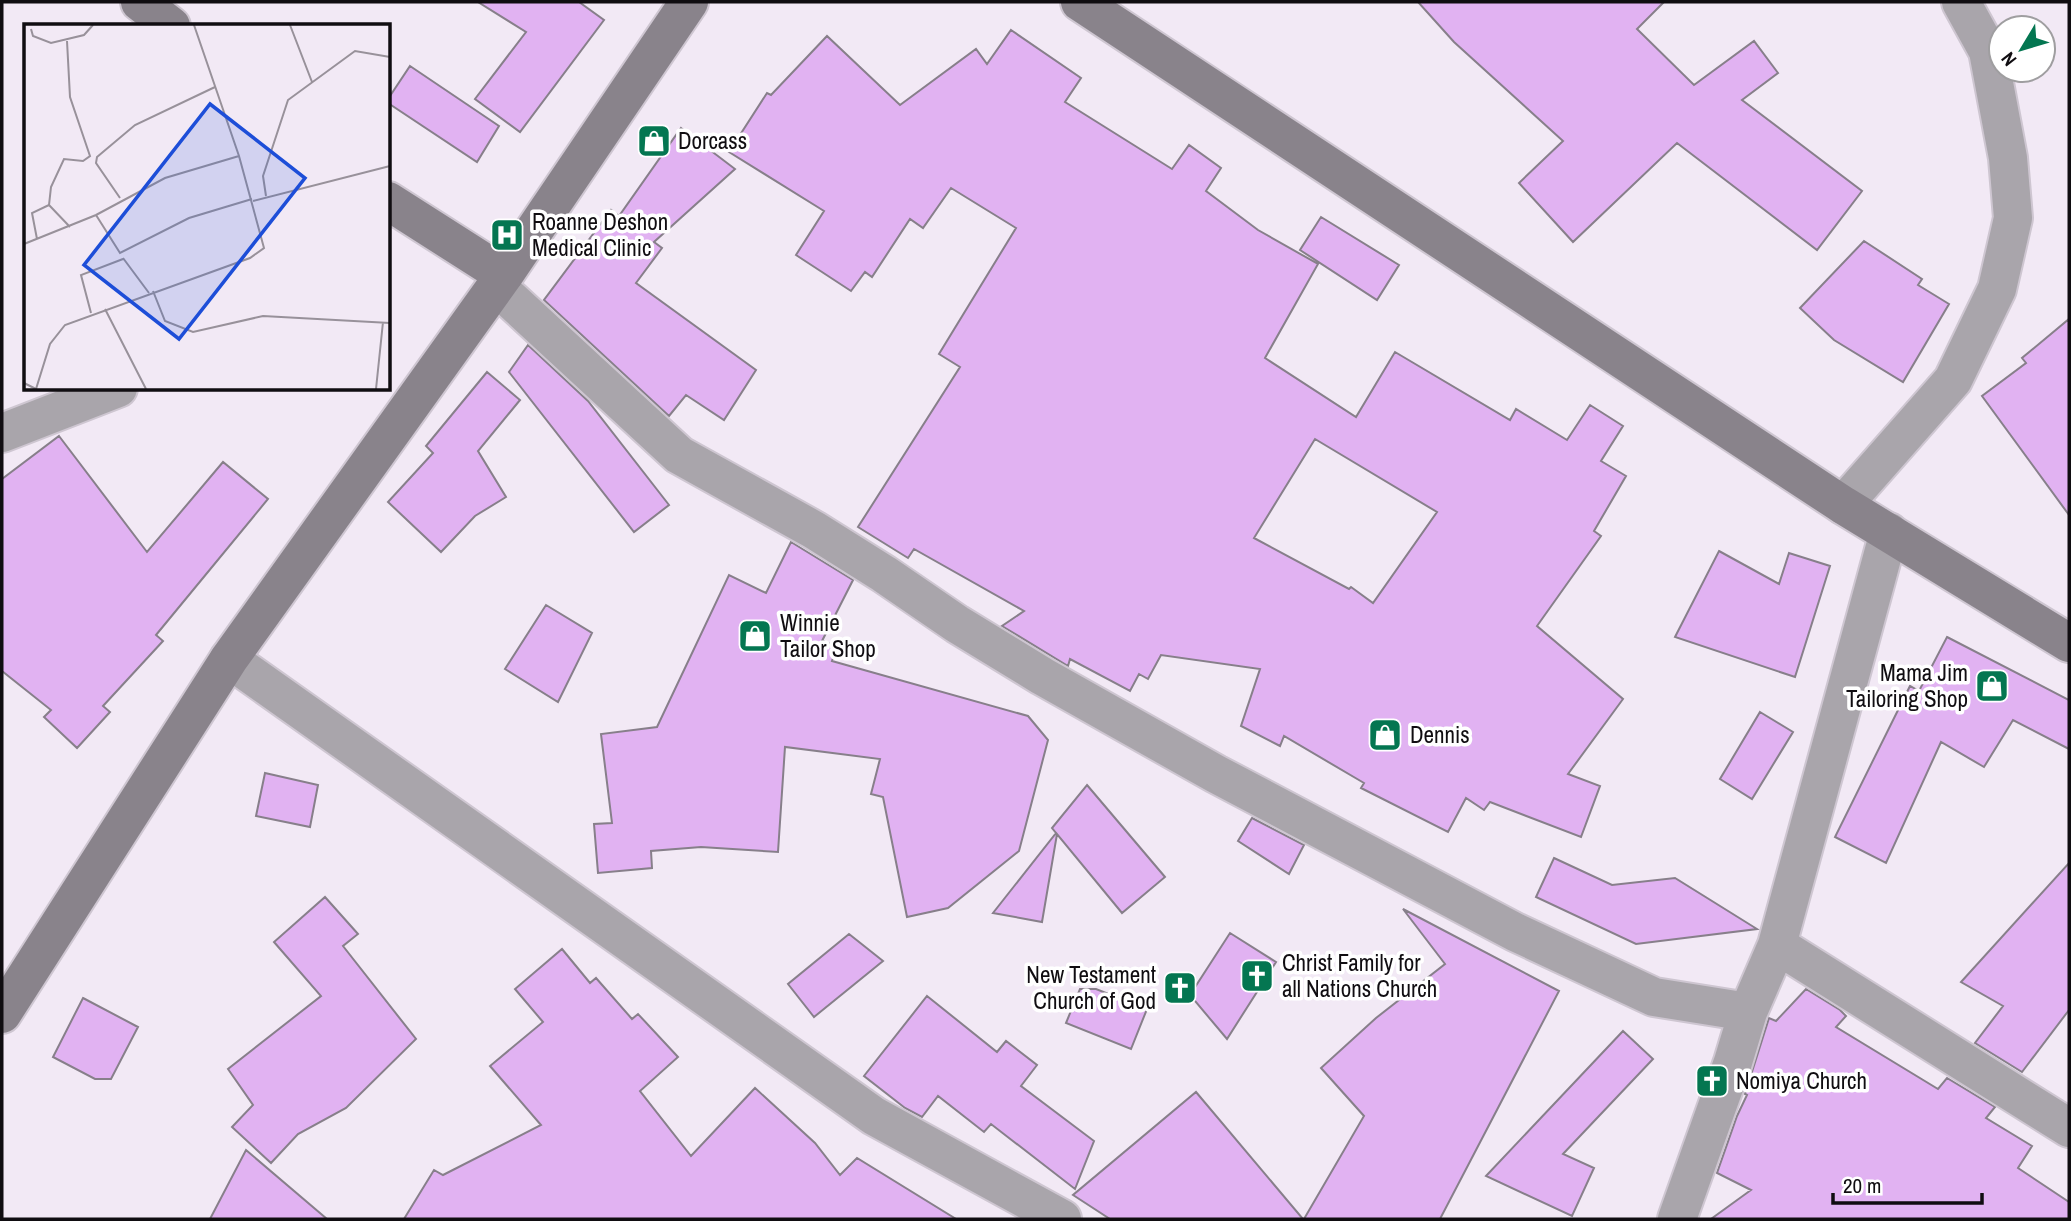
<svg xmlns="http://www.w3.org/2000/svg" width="2071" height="1221" viewBox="0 0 2071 1221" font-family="'Archivo Narrow',sans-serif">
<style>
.building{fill:#e1b2f2;stroke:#877f8a;stroke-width:2;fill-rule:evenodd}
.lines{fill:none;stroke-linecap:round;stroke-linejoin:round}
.street-casing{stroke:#cec6d1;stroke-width:42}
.secondary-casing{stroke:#cec6d1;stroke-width:42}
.street{stroke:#a9a5ab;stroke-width:38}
.secondary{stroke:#89838b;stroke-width:38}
.labels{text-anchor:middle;stroke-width:7;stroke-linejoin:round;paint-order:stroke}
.poi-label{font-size:23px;fill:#100d11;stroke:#fff;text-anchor:start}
.inset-road{fill:none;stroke:#98919a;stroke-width:2}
.view{fill:#1d4ed8;fill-opacity:0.15;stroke:#1d4ed8;stroke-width:3.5}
.inset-edge{fill:none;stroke:#100d11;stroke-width:3.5}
</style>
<rect width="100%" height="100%" fill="#f2e9f5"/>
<!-- building -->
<path class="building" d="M478,2h101l25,18 -84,112 -45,-33 51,-67z
M1418,2h246l-27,27 57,56 60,-44 24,32 -36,27 120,91 -45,59 -140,-107 -104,99 -54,-59 44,-42 -109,-99z
M1011,30l70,48 -16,24 107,67 17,-24 32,23 -15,23 52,39 60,34 -53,94 91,59 39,-65 115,68 6,-11 51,31 23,-35 33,21 -22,35 25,15 -32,55 7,5 -64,90 86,73 -55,75 32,12 -19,51 -91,-35 -6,8 -18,-12 -18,34 -87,-44 3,-5 -80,-47 -4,10 -39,-20 19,-57 -99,-14 -13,24 -9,-5 -9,17 -60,-32 -2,7 -66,-40 22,-15 -110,-62 -6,9 -50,-31 102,-160 -21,-13 77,-126 -65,-40 -28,40 -13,-9 -38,58 -7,-5 -14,19 -55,-36 28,-44 -95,-59 38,-59 4,2 56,-59 73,69 76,-56 11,15zM1315,439l122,73 -64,91 -22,-16 -2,2 -95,-51z
M410,66l89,60 -22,36 -89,-59v-4z
M681,128l54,41 -81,73 8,6 -26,35 120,87 -32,50 -38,-25 -17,21 -125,-116 67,-90 8,6z
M1321,217l78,48 -22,35 -77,-50z
M1864,241l58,38 -4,6 31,19 -46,78 -69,-42 -34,-32z
M2069,319v196l-87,-119 44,-33 -4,-5z
M528,345l60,56 81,104 -35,27 -125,-160z
M487,372l33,28 -42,51 28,46 -31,19 -34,36 -53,-50 45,-49 -7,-7z
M59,436l88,116 76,-90 45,37 -112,136 7,6 -60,65 7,6 -33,36 -33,-31 7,-7 -49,-39v-192z
M791,542l62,38 -31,61 15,5 -5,15 196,55 20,24 -29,111 -71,57 -41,9 -24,-120 -12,-3 9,-35 -95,-12 -7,105 -77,-5 -50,4 1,17 -54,5 -4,-49 18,-1 -11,-89 56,-7 72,-152 37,18z
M1719,551l60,33 10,-31 41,13 -35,111 -120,-40z
M546,605l46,28 -34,69 -53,-33z
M1947,637l122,63v49l-56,-29 -29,47 -43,-25 -55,121 -51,-26 75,-151 9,5z
M1760,712l33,20 -41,67 -32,-20z
M265,773l53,12 -8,42 -54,-11z
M1087,785l78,92 -43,36 -65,-79 -15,88 -49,-9 63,-80 -4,-5z
M1252,818l52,27 -15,29 -51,-33z
M1554,858l58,27 63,-7 82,51 -121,15 -100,-47z
M2069,863v147l-47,62 -47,-29 28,-37 -42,-24z
M325,897l33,37 -15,12 73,93 -70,69 -48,26 -27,29 -39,-36 21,-22 -25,-36 93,-73 -47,-54z
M1403,909l156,82 -119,228h-136l60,-103 -43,-48 55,-50 69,-54z
M1230,933l46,29 -49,77 -37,-44z
M849,934l34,27 -69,56 -26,-33z
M562,949l28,34 6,-5 36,41 6,-5 40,43 -38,34 51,65 64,-68 60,55 25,32 17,-17 99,61h-552l30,-49 9,5 98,-50 -51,-59 53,-44 -28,-33z
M1080,989h16l51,20 -16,40 -65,-26z
M1806,989l34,21 6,6 -10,11 102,62 9,-11 48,29 -9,11 46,28 -14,22 51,34v17h-358l40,-29 -34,-17 20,-57 10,-21 -2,-1 24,-76 7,3z
M927,996l70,56 9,-11 31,24 -16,21 73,55 -19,48 -84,-65 -7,8 -46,-36 -16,21 -17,-9 -41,-32z
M83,998l55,29 -27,52h-16l-42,-22z
M1623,1031l30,28 -90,95 31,14 -22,48 -86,-40z
M1196,1092l107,127h-193l-37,-24z
M246,1150l81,69h-117z"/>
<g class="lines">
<defs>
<path id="street" d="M496,286l183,169 135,75 70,44 73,50 85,52 174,98 299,158 139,65 94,15 -15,50 -56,157
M2,433l116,-45
M1843,505l110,-125 44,-91 16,-71 -5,-60 -20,-107 -27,-49
M229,659l645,457 188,103
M1777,945l292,183
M1748,1012l29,-67 112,-413"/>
<path id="secondary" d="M140,2l31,24
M1080,2l763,503 226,138
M388,201l116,74
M2,1014l227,-355 275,-384 185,-273"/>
</defs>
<!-- street casing -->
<use href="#street" class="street-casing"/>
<!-- secondary casing -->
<use href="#secondary" class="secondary-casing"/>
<!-- street -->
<use href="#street" class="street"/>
<!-- secondary -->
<use href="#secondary" class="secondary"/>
</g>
<!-- icons -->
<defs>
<symbol id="shop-square" viewBox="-11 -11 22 22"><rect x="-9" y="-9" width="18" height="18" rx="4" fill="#047651" stroke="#fff"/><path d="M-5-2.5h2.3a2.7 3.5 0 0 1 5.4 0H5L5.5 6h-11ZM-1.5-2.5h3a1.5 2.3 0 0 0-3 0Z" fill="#fff"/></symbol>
<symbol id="hospital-square" viewBox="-11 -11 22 22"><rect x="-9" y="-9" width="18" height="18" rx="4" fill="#047651" stroke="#fff"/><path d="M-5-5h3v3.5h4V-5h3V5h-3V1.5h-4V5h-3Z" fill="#fff"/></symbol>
<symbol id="church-square" viewBox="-11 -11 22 22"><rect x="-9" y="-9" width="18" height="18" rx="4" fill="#047651" stroke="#fff"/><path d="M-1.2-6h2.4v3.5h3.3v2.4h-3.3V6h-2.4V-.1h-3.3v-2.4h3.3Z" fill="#fff"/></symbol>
</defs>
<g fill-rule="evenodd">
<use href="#shop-square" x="635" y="122" width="38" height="38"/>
<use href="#hospital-square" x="488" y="216" width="38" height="38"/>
<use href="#shop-square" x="736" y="617" width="38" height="38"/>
<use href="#shop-square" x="1973" y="667" width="38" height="38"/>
<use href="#shop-square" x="1366" y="716" width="38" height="38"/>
<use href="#church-square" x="1238" y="957" width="38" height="38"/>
<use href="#church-square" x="1161" y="969" width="38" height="38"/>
<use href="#church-square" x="1693" y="1062" width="38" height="38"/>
</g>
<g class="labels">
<!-- poi labels -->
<g class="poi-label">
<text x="678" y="149">Dorcass</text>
<text x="532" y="230">Roanne Deshon<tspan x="532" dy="26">Medical Clinic</tspan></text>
<text x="780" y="631">Winnie<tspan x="780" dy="26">Tailor Shop</tspan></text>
<text x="1968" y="681" text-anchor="end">Mama Jim<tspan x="1968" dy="26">Tailoring Shop</tspan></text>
<text x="1410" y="743">Dennis</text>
<text x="1282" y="971">Christ Family for<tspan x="1282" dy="26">all Nations Church</tspan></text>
<text x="1156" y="983" text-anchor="end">New Testament<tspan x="1156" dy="26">Church of God</tspan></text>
<text x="1736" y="1089">Nomiya Church</text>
</g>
</g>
<!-- overview -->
<g transform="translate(24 24)">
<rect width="366" height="366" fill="#f2e9f5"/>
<path class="inset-road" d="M266,1l22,57M7,5l2,7 18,7 33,-8 9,-10M242,172l-3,-20 25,-76 67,-49 35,6M96,174l-24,-35 1,-6 38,-32 80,-38M229,177l137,-35M25,181l21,22M72,191l24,38 69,-35 63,-19M13,215l-5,-26 17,-8 2,-18 13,-28 19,2 7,-5 -20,-59 -3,-56M0,220l72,-29 69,-37 74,-22M99,234l26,35M129,267l12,30 28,11 70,-16 127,7M81,285l41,80M67,289l-10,-38 42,-16M0,359l12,6 14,-45 15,-19 185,-67 14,-10 -25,-92 -45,-131M352,365l7,-67"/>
<path class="view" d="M186,80l95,74 -126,161 -95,-74z"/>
<rect width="366" height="366" class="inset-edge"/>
</g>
<!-- border -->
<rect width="2071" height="1221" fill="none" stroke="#100d11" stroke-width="7"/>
<!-- north arrow -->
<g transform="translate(2022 49) rotate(232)"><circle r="33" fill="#ffffff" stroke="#9f9ea0" stroke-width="2"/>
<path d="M0-5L12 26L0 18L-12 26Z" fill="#047651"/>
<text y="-10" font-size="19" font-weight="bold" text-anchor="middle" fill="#100d11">N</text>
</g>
<!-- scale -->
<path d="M1833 1193v10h149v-10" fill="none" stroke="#100d11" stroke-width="3.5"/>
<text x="1843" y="1193" font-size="21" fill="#100d11" stroke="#ffffff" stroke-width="5" paint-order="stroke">20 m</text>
</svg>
